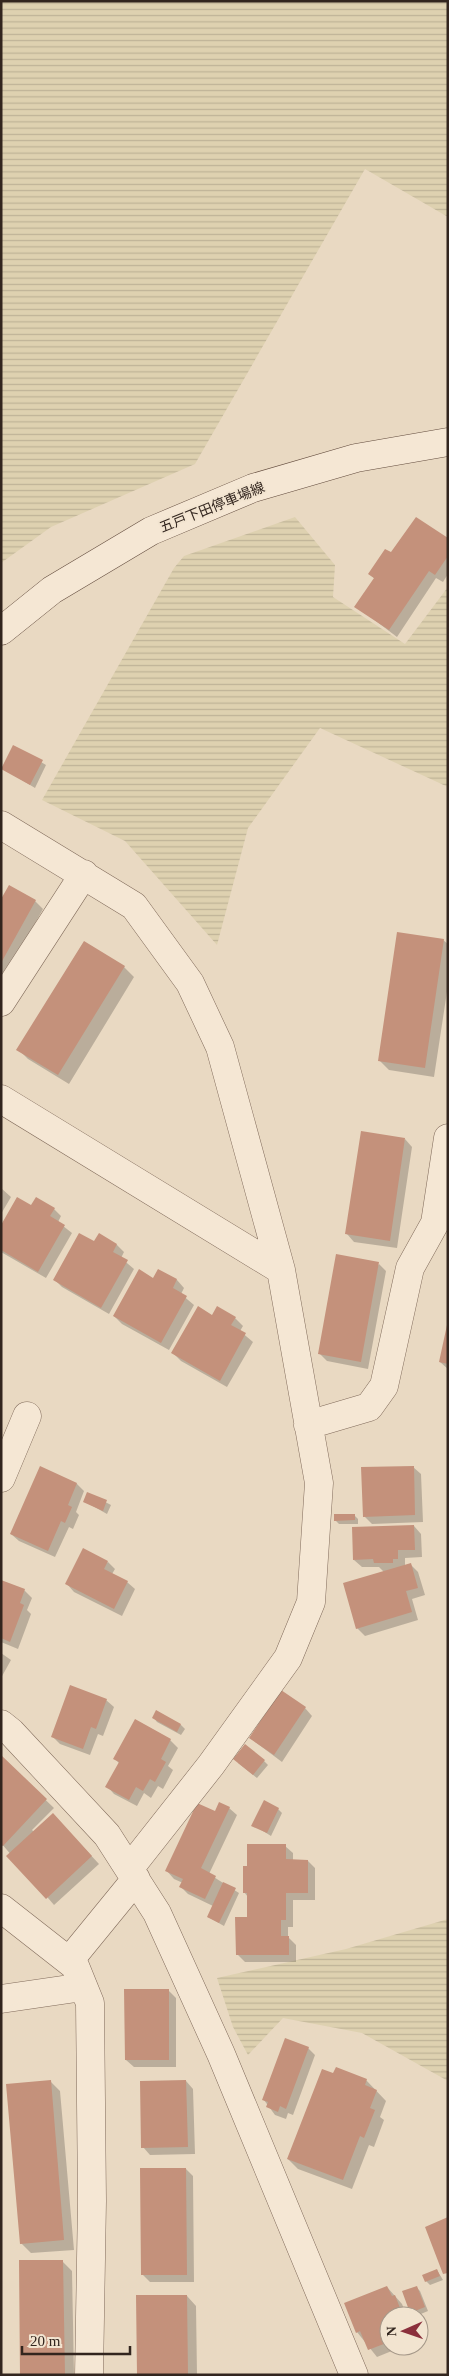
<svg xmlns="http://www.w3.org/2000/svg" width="449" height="2376" viewBox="0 0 449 2376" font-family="'Times New Roman','Noto Sans JP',serif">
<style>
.farmland{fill:url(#farmland-rules)}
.shadow{fill:#0003}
.building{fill:#c4917b}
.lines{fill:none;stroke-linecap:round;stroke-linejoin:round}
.street-casing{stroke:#816b5b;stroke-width:29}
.secondary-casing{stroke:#634c3e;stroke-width:29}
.street{stroke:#f5e7d4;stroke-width:28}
.secondary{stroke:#f5e7d4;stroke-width:28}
.labels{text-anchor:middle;stroke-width:4;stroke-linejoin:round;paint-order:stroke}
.street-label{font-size:14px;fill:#32251e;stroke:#f2e4d0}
</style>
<defs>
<pattern id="farmland-rules" width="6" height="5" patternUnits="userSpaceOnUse" patternTransform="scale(1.25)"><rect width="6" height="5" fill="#ded1b0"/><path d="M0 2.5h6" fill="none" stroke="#bfb397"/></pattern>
</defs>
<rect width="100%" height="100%" fill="#e9d9c2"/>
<!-- farmland -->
<path class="farmland" d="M1,1h447v216l-83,-48 -170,295 -144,63 -50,36z
M295,517l40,48 -2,32 72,47 43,-57v200l-128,-59 -72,100 -31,117 -92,-104 -83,-41 132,-232 10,-12z
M448,1919v162l-86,-48 -79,-15 -35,37 -15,-28 -16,-49 129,-29z"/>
<!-- shadow -->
<path class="shadow" d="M448,540v34l-5,8 -7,-4 -39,59 -41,-31 19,-27 -6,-5 23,-20z
M14,746l32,19 -11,23 -33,-20z
M10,887l25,14 8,8 -42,75v-82z
M443,940l5,4v41l-14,92 -45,-7 -10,-10z
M84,942l40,25 10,10 -65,107 -41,-25 -10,-10z
M405,1139l7,8 -15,101 -43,-6 -7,-8z
M1,1188l10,9 -10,17z
M31,1207l23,2 7,7 -3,6 14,11 -26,45 -45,-26v-25z
M99,1235l18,10 7,7 -3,6 13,11 -25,45 -47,-27 -7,-7 39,-37z
M379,1264l7,7 -18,98 -41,-8 -7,-7z
M158,1270l19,10 7,8 -3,6 13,11 -25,45 -47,-26 -8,-8 40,-37z
M212,1316l23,2 8,8 -3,5 13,11 -26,45 -46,-26 -8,-8z
M448,1327v42l-8,-7z
M413,1467l8,7 2,48 -51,2 -8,-8z
M41,1468l36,16 7,7 -8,21 3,3 -6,14 -4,-2 -14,30 -36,-16 -8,-7z
M88,1493l23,12 -4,9 -23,-13z
M354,1515l4,4v5h-19l-4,-4z
M414,1526l7,8 1,23 -17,1v8l5,-2 8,8 7,23 -13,4 6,21 -53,16 -8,-8 27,-56 -5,-5h-17l-8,-7z
M108,1562l7,7 -3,5 15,8 8,7 -13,27 -48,-24 -7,-8z
M1,1581l23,9 8,8 -5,12 4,4 -13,35 -17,-7z
M1,1653l10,7 -10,18z
M106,1700l8,7 -11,29 -5,-2 -8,21 -30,-11 -7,-7z
M305,1708l7,8 -30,46 -32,-24z
M157,1712l24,13 4,4 -4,6 -24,-13 -3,-4z
M136,1721l34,19 8,8 -10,18 5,4 -10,19 -5,-3 -7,12 -7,-5 -7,13 -23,-12 -7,-8 13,-22 -5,-5z
M1,1757l53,51 -22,22 2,2 26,-10 39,42 -45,41 -53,-62z
M264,1761l4,4 -11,13 -19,-15z
M229,1808l8,7 -28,59 30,19 -15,33 -16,-9 5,-11 -25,-12 -7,-7 2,-4 -9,-4 -7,-8 49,-58z
M278,1809l4,4 -11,23 -18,-11z
M285,1846l8,7v8h15l7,7v32h-22v27h-5v10l8,8v17h-51l-8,-8 12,-36 -1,-21 -4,-5 4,-25z
M168,1990l8,8v69h-42l-8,-7z
M308,2048l7,7 -22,60 -5,-2 -2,6 -11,-4 -11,-15z
M334,2074l32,6 20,21 -6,16 4,3 -10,27 -5,-2 -17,44 -54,-20 -10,-10z
M186,2081l7,8 2,65 -45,1 -7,-8z
M51,2082l9,9 14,159 -43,3 -10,-10z
M186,2169l7,7 1,106h-44l-8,-8z
M62,2261l10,10 2,104h-52z
M437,2270l6,10 -13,5 -4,-4z
M387,2287l15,17 5,12h-18v30h15l-27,11 -20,-25z
M416,2287l4,4 8,20 -12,5 -4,-4z
M187,2296l9,10 1,69h-58z"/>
<!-- building -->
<path class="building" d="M416,517l32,21v18l-13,19 -6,-4 -40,59 -35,-23 20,-29 -6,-4 17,-25 6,3z
M13,745l30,15 -13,25 -29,-16z
M9,885l27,15 -35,63v-64z
M397,932l47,7 -19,129 -47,-7z
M84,941l41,25 -67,109 -42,-25z
M361,1131l44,7 -15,103 -45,-7z
M17,1197l14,8 5,-8 19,11 -5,8 15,9 -27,47 -37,-22v-25z
M79,1233l15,8 5,-8 18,11 -4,8 15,8 -27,48 -48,-28z
M336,1254l43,8 -18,100 -43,-8z
M139,1269l14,9 5,-9 19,10 -4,9 14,8 -26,47 -48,-27z
M198,1306l14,9 5,-9 19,11 -5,8 15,8 -26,48 -49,-28z
M447,1325h1v39l-9,-2z
M40,1466l37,17 -9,22 4,2 -7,16 -4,-2 -13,30 -38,-17z
M414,1466l1,49 -52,2 -2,-50z
M87,1492l20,8 -4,11 -20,-9z
M334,1514h21v6l-21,1z
M414,1525l1,25h-17v9h-5v4h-19l-1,-4 -20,1 -1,-33z
M83,1548l25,13 -4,8 24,12 -14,28 -49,-25z
M411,1563l7,25 -12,3 6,21 -56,17 -13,-46z
M1,1580l24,9 -5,14 4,2 -14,37 -9,-4z
M70,1685l37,14 -11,30 -5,-2 -8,22 -32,-12z
M281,1690l25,17 -32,48 -25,-17z
M156,1710l25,14 -4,8 -25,-14z
M135,1719l36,20 -10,20 5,3 -11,20 -5,-3 -7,12 -7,-4 -7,13 -24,-13 14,-25 -6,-3z
M245,1744l20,16 -12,15 -20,-16z
M1,1755l46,44 -44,47 -2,-1z
M264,1800l15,8 -12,25 -16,-7z
M219,1802l11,5 -29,61 15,8 -11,23 -26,-12 4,-8 -18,-8 32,-68 18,8z
M53,1813l39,43 -46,43 -40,-43z
M247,1844h39v15l22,1v33h-22v27h-5v16h8v19h-53l-1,-38h12v-24h-4v-27h4z
M223,1882l13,6 -17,35 -12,-6z
M124,1989h45v71h-44z
M285,2038l24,9 -23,62 -6,-3 -2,6 -12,-5 2,-5 -6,-2z
M336,2067l31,12 -2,6 12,5 -7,18 5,2 -11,28 -4,-2 -17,44 -56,-21 35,-90 11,4z
M51,2080l13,160 -44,4 -14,-160z
M186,2080l2,67 -47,1 -1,-67z
M140,2168h46l1,107h-46z
M448,2217v56l-5,1 -18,-47z
M19,2260h44l2,115h-45z
M437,2269l3,7 -15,6 -3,-7z
M387,2286l5,10 3,-1 8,21h-14v26l-21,8 -8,-19 -4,2 -12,-30z
M417,2286l8,21 -15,6 -8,-22z
M136,2295h51l1,80h-51z"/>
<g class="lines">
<defs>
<path id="street" d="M1,825l133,81 56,77 30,64 61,223 38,213 -8,119 -23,56 -77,107 -82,104
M1,1002l83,-128
M1,1099l280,171
M308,1425l61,-18 15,-21 26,-118 25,-45 13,-85
M1,1478l26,-62
M1,1724l10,8 96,103 50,78 64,141 133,321
M1,1908l74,58 15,37 2,198 -3,174
M69,1961l67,-82
M1,1999l82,-12"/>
<path id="secondary" d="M1,631l51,-41 99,-59 102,-43 103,-30 92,-16"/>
</defs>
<!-- street casing -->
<use href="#street" class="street-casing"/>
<!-- secondary casing -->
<use href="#secondary" class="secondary-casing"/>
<!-- street -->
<use href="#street" class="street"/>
<!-- secondary -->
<use href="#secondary" class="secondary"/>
</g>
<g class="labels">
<!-- street labels -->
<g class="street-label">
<text transform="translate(212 507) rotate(-22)" y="5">五戸下田停車場線</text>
</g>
</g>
<!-- border -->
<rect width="449" height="2376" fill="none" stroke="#32251e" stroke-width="5"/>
<!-- north arrow -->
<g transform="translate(404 2331) rotate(268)"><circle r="24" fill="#f2e4d0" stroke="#a59889"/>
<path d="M0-4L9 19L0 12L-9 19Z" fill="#8b303c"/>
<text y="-8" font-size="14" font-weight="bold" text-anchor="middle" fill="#32251e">N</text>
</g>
<!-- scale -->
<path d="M22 2346v8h108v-8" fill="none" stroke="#32251e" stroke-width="2.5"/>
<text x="30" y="2346" font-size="15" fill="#32251e" stroke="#f2e4d0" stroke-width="4" paint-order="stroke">20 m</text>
</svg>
